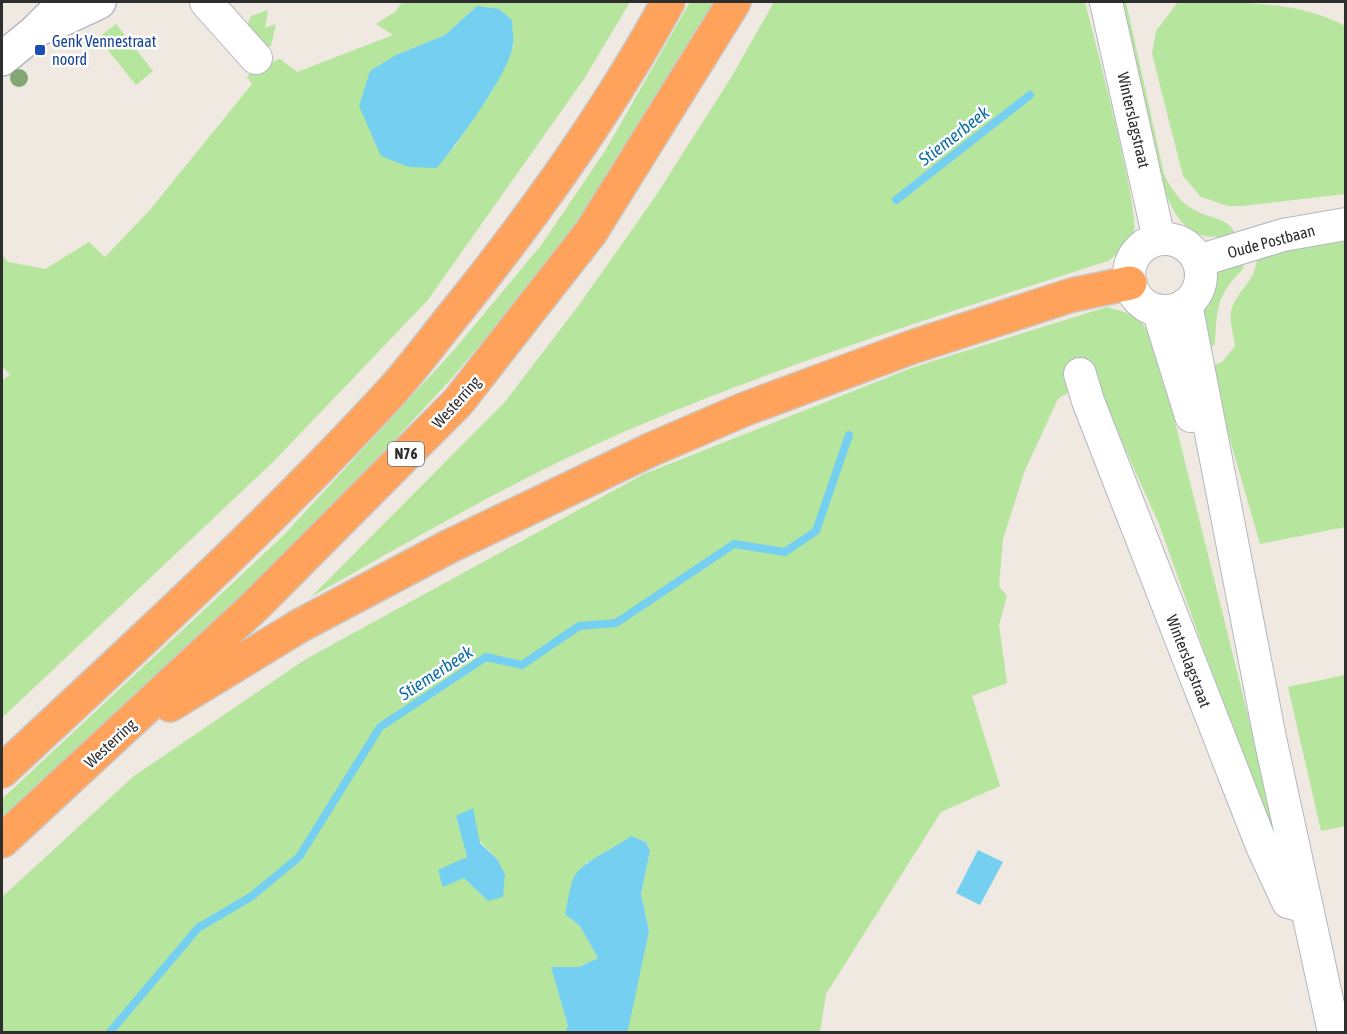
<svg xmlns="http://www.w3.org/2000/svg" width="1347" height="1034" viewBox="0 0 1347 1034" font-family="'Asap Condensed',sans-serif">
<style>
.green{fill:#b6e59e;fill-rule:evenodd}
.water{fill:#75cff0}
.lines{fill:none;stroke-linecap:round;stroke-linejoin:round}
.stream{stroke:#75cff0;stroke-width:8}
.street-casing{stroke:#b4b7c1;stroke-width:34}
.secondary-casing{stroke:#b4b7c1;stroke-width:36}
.highway-casing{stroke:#c9c9c9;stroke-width:36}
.street{stroke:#fff;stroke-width:32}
.secondary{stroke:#fff;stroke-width:33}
.highway{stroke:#ffa35c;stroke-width:33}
.tree{fill:#84a574}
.transit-dot{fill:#1a4fb4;stroke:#fff;stroke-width:2}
.labels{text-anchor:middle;stroke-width:5;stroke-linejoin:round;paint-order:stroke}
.shield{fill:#fff;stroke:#6d6d6d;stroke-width:1.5}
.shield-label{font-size:15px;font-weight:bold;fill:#2e2e2e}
.transit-label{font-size:16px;fill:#164399;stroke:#fff;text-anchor:start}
.street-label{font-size:16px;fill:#2e2e2e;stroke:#fff}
.water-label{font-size:18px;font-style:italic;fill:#0d6fa3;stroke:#fff}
</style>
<rect width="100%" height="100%" fill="#efe9e1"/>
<!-- green -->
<path class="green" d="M402,2h228l-46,77 -157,222 -154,161 -271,256v-338l8,-5 -8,-9v-112l6,8 37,7 44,-27 16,15 44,-46 103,-127 -5,-7 6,-7 27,-11 17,13 96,-37 -17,-11 20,-13zM477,6l37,39 -20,43 -41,61 -57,-94 49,-20z
M690,2h24l-50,90 -99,151 -113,135 -141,152 -132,127 -177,163v-21l282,-264 170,-185 88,-106 63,-93z
M774,2h311c8,31 55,209 49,229 -5,14 -15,22 -26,30 -156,50 -312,99 -463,162 -116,48 -226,113 -334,174l193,-194 75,-98 76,-108 77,-121z
M1121,2h5l38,172c6,14 17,29 30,36 17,9 34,7 43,26 -44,5 -56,-6 -73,-46z
M1178,2c56,0 121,-2 167,24v168l-102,12h-15l-27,-9 -18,-21 -31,-122 4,-23z
M268,10l-3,18 11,-4 -5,22 -5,1 -21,-16 6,-15z
M116,24l37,47 -17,14 -38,-47z
M1345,237v290l-85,17 -51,-177 13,-5 13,-16c-1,-10 -6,-25 -4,-34 6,-24 24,-27 26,-55z
M1244,257l-1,12c-27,27 -26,39 -28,75l-10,8c-2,-12 -10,-29 -9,-41 3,-28 26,-42 48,-54z
M1107,307l30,9 18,25 131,528 -13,-25 -114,-320 -73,-162 -17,30 -11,7 -33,71 -22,69 -4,47 8,10 -8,29 8,58 -35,13 28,90 -59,26 -115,182 -6,38h-194l23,-101 -8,-37 9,-43 -4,-9 -15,-6 -15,12 -30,15 -21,51 15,12 18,32 -19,9 -27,1 16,58 -3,6h-563v-135l132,-121 172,-117 338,-185 270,-107zM456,816l41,43 -9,42 -24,-23 3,-21z
M1345,675v151l-24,5 -33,-144z"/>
<!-- water -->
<path class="water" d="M477,6l22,3 13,11c0,8 2,17 1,24 -2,27 -57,101 -76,124l-28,-1 -28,-11 -22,-50 11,-35 26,-16 49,-20z
M473,808l7,35 17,16 8,15 -2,23 -15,4 -24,-23 -21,9 -5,-17 29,-13 -11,-41z
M631,836l15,6 4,9 -9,43 8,37 -21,99 -2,2h-61l3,-6 -17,-59h28l19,-9 -18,-32 -15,-12c3,-12 4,-26 9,-37 7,-15 42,-29 57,-41z
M978,850l25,12 -23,43 -24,-12z"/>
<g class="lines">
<!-- stream -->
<path class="stream" d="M896,200l134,-105
M110,1032l88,-104 54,-32 47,-39 81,-130 106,-70 36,8 57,-39 37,-3 118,-79 51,8 31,-21 33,-96"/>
<defs>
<path id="street" d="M206,2l50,56
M1106,2l53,237
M1129 275a36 36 0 1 1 72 0a36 36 0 1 1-72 0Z
M1198,261l85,-26 63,-11
M1186,304l84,434 64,294
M1158,310l33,106
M1080,374l8,27 174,445 26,56 19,5"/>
<path id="secondary" d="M48,26l51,-24
M2,59l33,-27 30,-30"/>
<path id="highway" d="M170,705l131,-80 147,-78 202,-97 95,-41 167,-62 160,-52 58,-12
M2,771c133,-124 267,-246 390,-380 24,-27 45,-56 68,-84 77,-96 149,-197 208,-305
M2,841l253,-235 203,-204 133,-170 143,-230"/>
</defs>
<!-- street casing -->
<use href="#street" class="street-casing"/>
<!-- secondary casing -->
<use href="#secondary" class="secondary-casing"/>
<!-- highway casing -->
<use href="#highway" class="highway-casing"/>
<!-- street -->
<use href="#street" class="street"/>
<!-- secondary -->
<use href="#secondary" class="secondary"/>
<!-- highway -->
<use href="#highway" class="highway"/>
</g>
<!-- trees -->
<circle class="tree" cx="19" cy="78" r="9"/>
<!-- markers -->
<rect class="transit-dot" x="34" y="44" width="12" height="12" rx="3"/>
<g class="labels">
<!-- shield labels -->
<rect class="shield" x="388" y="442" width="36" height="24" rx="4.5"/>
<g class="shield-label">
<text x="406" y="459">N76</text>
</g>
<!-- transit labels -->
<g class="transit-label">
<text x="52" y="47">Genk Vennestraat<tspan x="52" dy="18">noord</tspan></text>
</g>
<!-- street labels -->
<g class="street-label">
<text transform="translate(1134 120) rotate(77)" y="6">Winterslagstraat</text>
<text transform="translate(1271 241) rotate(-15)" y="6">Oude Postbaan</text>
<text transform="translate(456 402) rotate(-48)" y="6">Westerring</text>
<text transform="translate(1189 661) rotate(69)" y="6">Winterslagstraat</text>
<text transform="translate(110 743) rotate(-43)" y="6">Westerring</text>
</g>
<!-- water labels -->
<g class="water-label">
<text transform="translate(954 136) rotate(-38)" y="6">Stiemerbeek</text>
<text transform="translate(436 673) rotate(-33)" y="6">Stiemerbeek</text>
</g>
</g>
<!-- border -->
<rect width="1347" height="1034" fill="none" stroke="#2e2e2e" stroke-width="6"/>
</svg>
